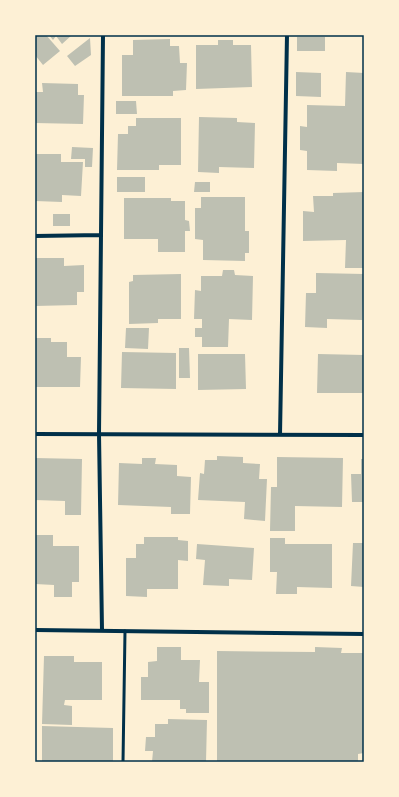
<svg xmlns="http://www.w3.org/2000/svg" width="399" height="797" viewBox="0 0 399 797" font-family="Ubuntu,sans-serif">
<style>
.building{fill:#bec0b2}
.lines{fill:none;stroke-linecap:round;stroke-linejoin:round}
.service{stroke:#003049;stroke-width:3}
.minor{stroke:#003049;stroke-width:4}
.neatline{fill:none;stroke:#003049;stroke-width:1.5}
</style>
<rect width="100%" height="100%" fill="#fdf0d5"/>
<!-- building -->
<path class="building" d="M35,35h11l14,16 -17,14 -8,-10z
M49,35h23l-10,9 -6,-8 -3,4z
M297,37h28v14h-28z
M90,38l1,17 -16,11 -8,-10z
M170,39v7h9l1,17h7l-1,27 -13,1v5h-51v-41h11v-15z
M218,40h15v5h18l1,42 -56,2v-44h22z
M296,72l25,1v24l-25,-1z
M346,72l18,1v91l-27,-1v8l-30,-1v-19l-7,-1v-24l7,1v-22l38,1z
M42,83l36,1v11h6l-1,29 -48,-1v-31h8z
M116,101h20l1,13h-21z
M199,117l38,1v4l18,1 -1,45 -35,-1v6l-21,-1z
M136,118h45v47h-22v5h-42l1,-36h10v-8h8z
M72,147l21,1 -1,19h-7v-8h-14z
M35,154h26v8h22l-2,34 -19,-1v7l-27,-1z
M117,177h28v15h-28z
M195,182h15v10h-16z
M364,192v76h-19l1,-28 -43,1v-30l11,1 -1,-16h20v-3z
M201,197h44v34h4v22h-4v8l-42,-1v-20l-8,-1v-31h6z
M124,198h47v3h14v19l4,1 1,10h-5v21h-27v-13h-34z
M53,214h17v12h-17z
M35,258h29v8l20,-1v27h-7v13l-42,1z
M223,270h11l1,5 18,1 -1,44 -23,-1 -1,28h-26v-10h-7v-9h7v-9h-8l1,-29 6,1v-15h21z
M316,273l48,1 -2,46 -35,-1v9l-22,-1 1,-34h10z
M181,274v45h-23v4l-29,1v-42l4,-1v-6z
M126,328h23l-1,21 -23,-1z
M35,338h16v4h16v15h14l-1,30h-45z
M179,348h10l1,30h-11z
M122,352l54,1v36l-55,-1z
M198,354h47l1,35 -48,1z
M318,354l46,1v38h-47z
M217,456l26,1v6l17,1 -1,15h8l-2,42 -21,-2 1,-17 -47,-2 2,-27 4,1 1,-14h12z
M277,457l66,1 -1,49 -47,-1v25h-25l1,-44h6z
M35,458l47,1 -1,56h-16v-14l-30,-1z
M142,458h14l-1,6 22,1v11l14,1 -1,37h-19v-7l-53,-2 1,-42 23,1z
M361,459h3v43h-12l-1,-28h10z
M35,535h18v11h26v36h-7v15h-18v-12l-19,-1z
M144,537h34v3l10,1v20l-10,-1v29h-31v8l-21,-1v-38h10v-14h8z
M270,538h15v6h47v44l-35,-1v7h-21l1,-22h-7z
M353,543h11v44l-13,-1z
M197,544l57,4 -2,32 -23,-1v7l-26,-1 2,-25 -9,-1z
M157,647h24v13h19l-1,22h10v31h-23v-4h-6v-9h-39v-23h7v-15l9,-1z
M315,647l27,1 -1,5h23v100l-6,1v8h-141v-111l98,1z
M44,656h30v6h28v38h-37l-1,5 8,1v19l-30,-1z
M168,719l39,1 -1,42h-54l1,-11h-8l1,-14h9v-13h13z
M42,726l71,2v34h-71z"/>
<g class="lines">
<!-- service -->
<path class="service" d="M123,762l2,-131"/>
<!-- minor -->
<path class="minor" d="M35,236l66,-1
M35,434l329,1
M280,435l7,-400
M35,630l329,4
M102,630l-3,-196 4,-399"/>
</g>
<!-- border -->
<rect width="399" height="797" fill="none" stroke="#fdf0d5" stroke-width="72"/>
<rect x="36" y="36" width="327" height="725" class="neatline"/>
</svg>
